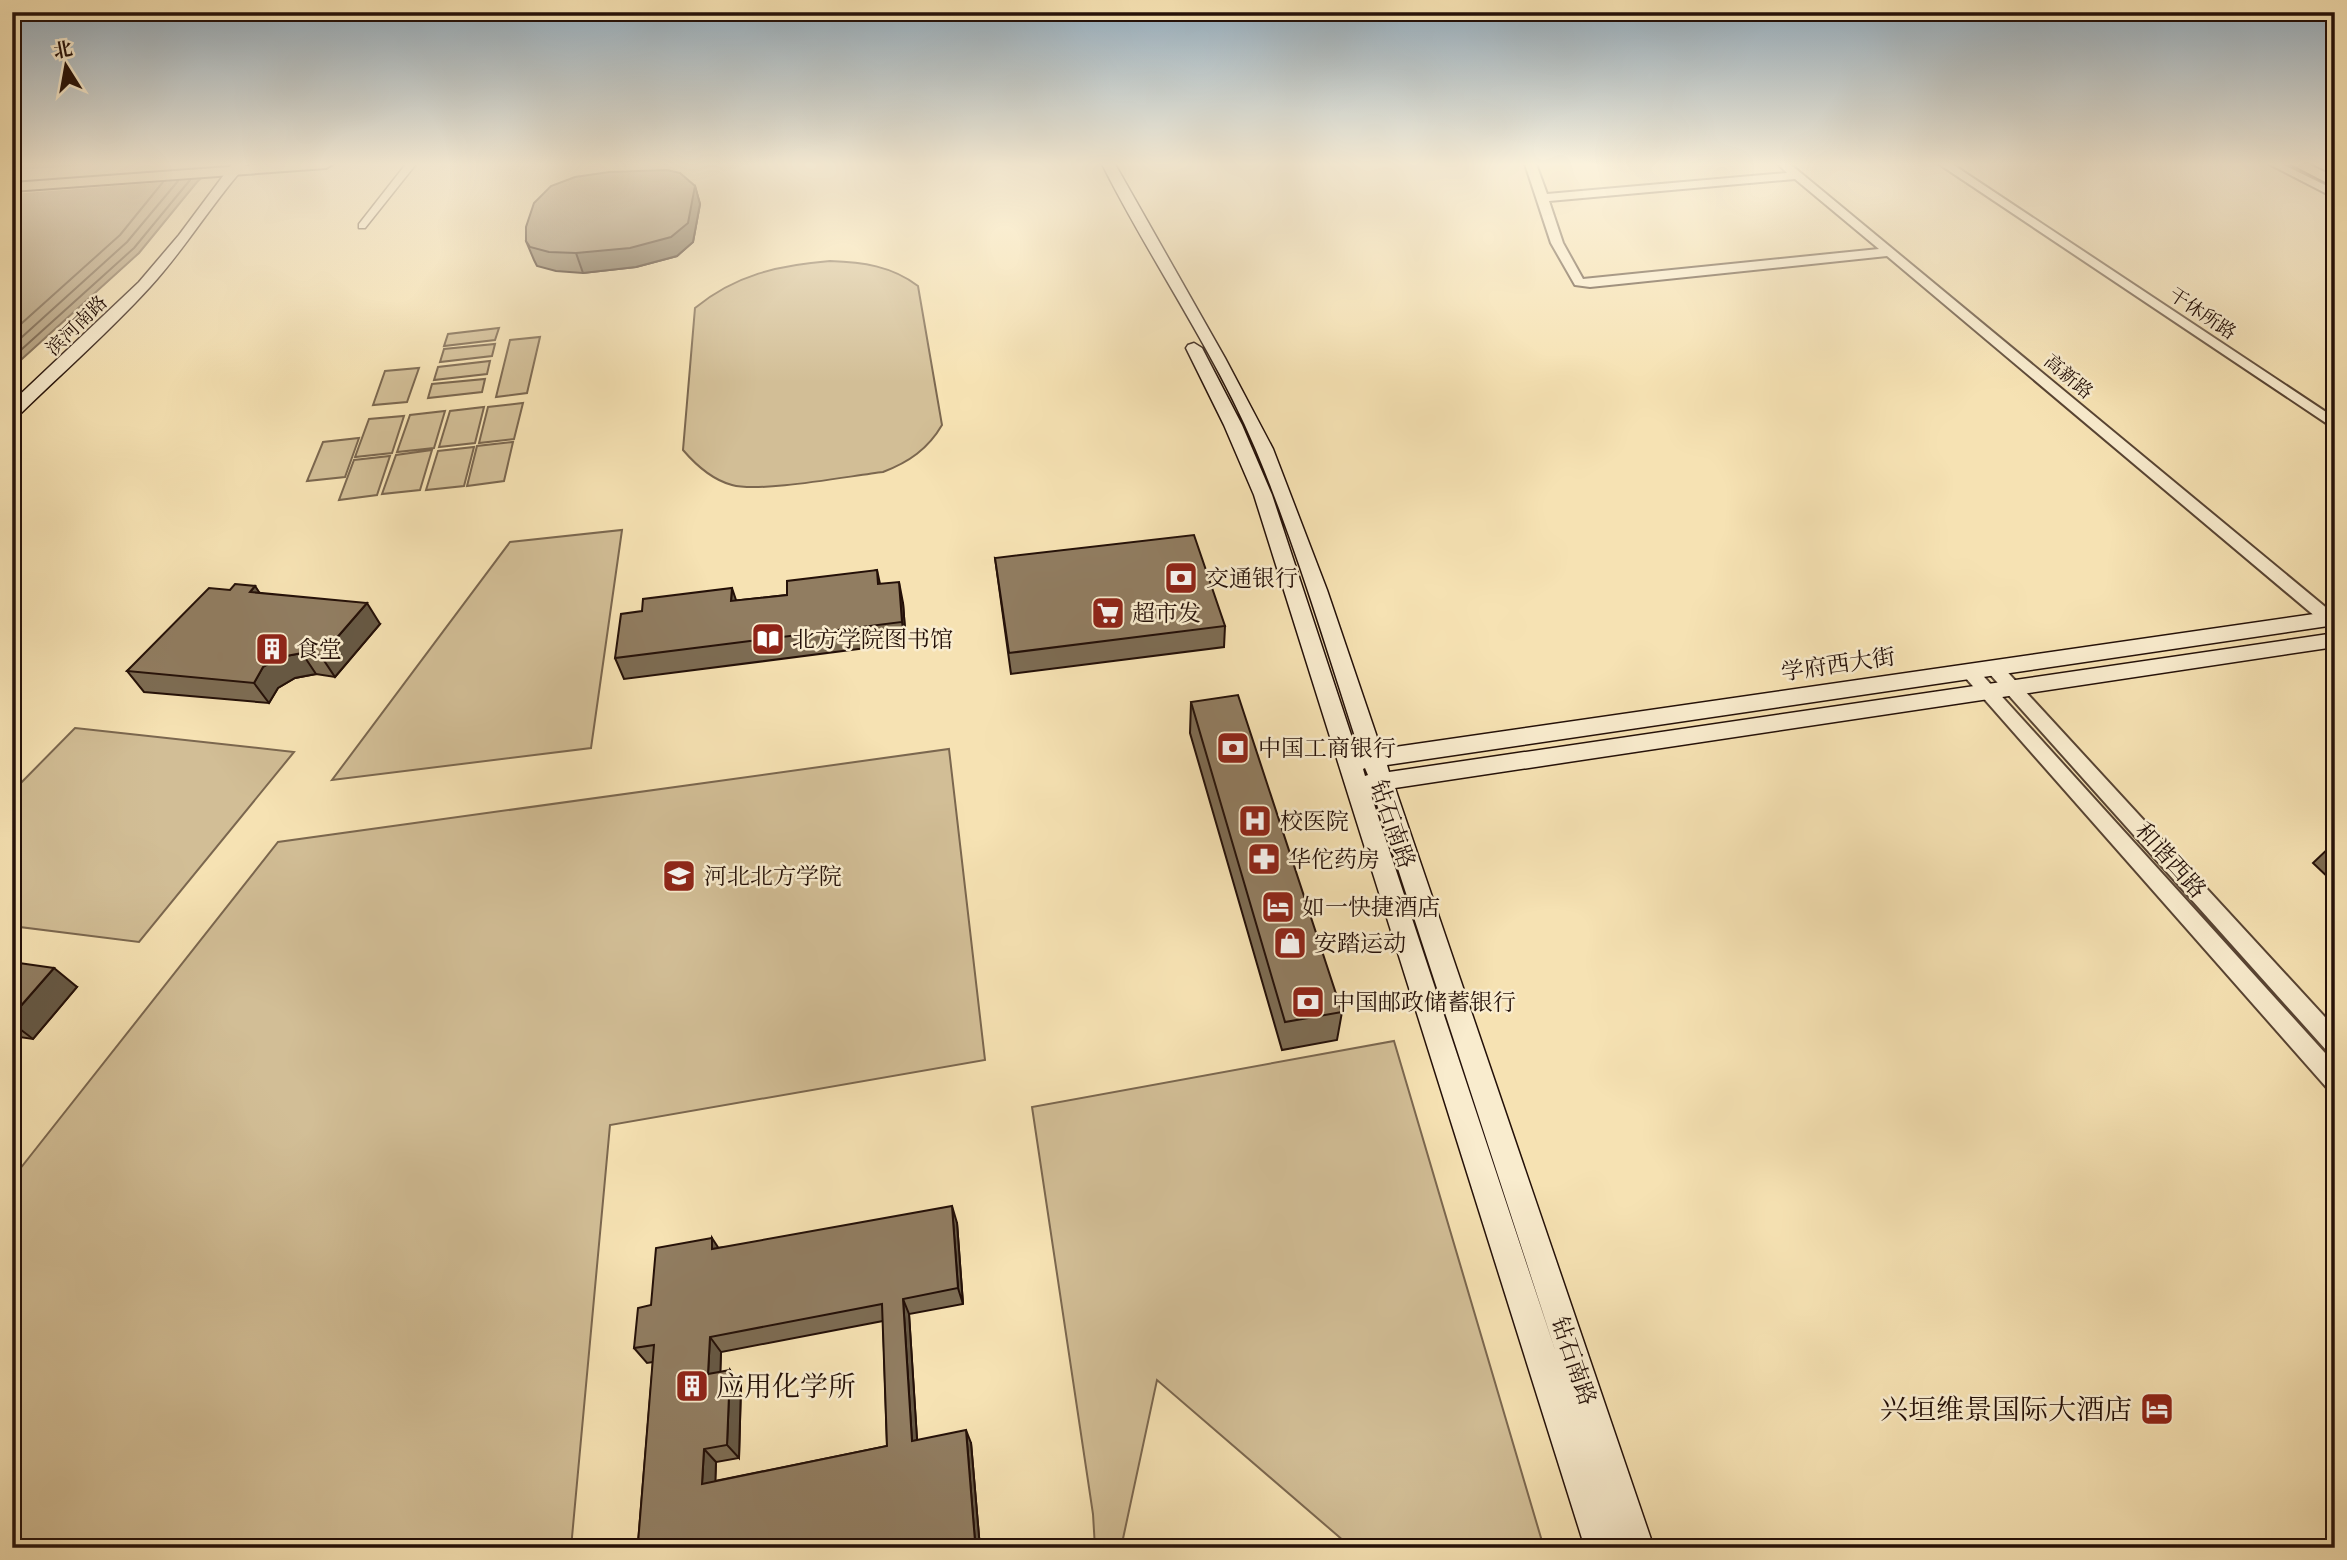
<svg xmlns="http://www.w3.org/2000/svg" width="2347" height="1560" viewBox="0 0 2347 1560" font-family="'Libre Bodoni','Noto Serif SC',serif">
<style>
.green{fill:#d2be96;stroke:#7b674f;stroke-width:2}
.water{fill:#af9b79;stroke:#77634c;stroke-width:2}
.pier{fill:#f6e2b3}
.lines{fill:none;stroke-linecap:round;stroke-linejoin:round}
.shore{stroke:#6a5640;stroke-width:2}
.minor-casing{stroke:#584433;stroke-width:3}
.tertiary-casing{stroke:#584433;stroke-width:4}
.secondary-casing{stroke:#241008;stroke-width:3}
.primary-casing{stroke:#241008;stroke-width:4}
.minor{fill:#f9ecce;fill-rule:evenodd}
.tertiary{fill:#f9ecce;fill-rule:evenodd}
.secondary{fill:#f9ecce;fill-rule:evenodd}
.primary{fill:#f6e2b3;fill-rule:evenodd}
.wall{fill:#7d6c53;stroke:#241008;stroke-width:2;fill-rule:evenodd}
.shaded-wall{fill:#665844;stroke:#241008;stroke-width:2}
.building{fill:#917d61;stroke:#241008;stroke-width:2;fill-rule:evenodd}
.labels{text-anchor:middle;stroke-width:5;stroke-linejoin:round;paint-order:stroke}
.far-street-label{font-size:19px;fill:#241008;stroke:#f9ecce}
.poi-label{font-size:23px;fill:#241008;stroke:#f9ecce;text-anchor:start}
.street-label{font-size:23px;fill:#241008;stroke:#f9ecce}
.near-poi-label{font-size:28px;fill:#241008;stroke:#f9ecce;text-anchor:start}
</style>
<rect width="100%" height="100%" fill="#f6e2b3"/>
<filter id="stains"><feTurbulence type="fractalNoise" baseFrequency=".00286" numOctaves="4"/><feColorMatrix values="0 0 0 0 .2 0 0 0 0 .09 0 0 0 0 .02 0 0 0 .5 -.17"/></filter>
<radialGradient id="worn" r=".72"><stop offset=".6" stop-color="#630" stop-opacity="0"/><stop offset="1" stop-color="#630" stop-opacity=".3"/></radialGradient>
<!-- green -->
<path class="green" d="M830,261c32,1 62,5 88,25l24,139c-14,24 -33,37 -59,47 -34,4 -123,21 -151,13 -19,-5 -37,-21 -49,-35l12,-142c40,-33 84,-43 135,-47z
M499,328l-4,12 -51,6 4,-12z
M540,337l-13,56 -31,4 14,-57z
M495,344l-3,12 -52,6 4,-13z
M490,361l-3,13 -53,6 4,-13z
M419,368l-12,34 -34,3 12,-34z
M485,379l-3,13 -54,6 4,-14z
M523,403l-9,36 -35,4 9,-36z
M484,407l-9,36 -36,4 11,-36z
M445,411l-11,37 -37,4 13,-37z
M404,416l-12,37 -37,4 14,-38z
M359,438l-14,39 -38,4 16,-39z
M513,442l-9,39 -37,5 10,-40z
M474,447l-10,39 -38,4 12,-39z
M432,450l-12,40 -38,4 14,-39z
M390,456l-13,39 -38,5 15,-40z
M622,530l-31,218 -259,32 178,-238z
M75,728l219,24 -155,190 -127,-16v-134z
M949,749l36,311 -375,65 -39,423h-559v-369l266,-337z
M1394,1041l150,507h-192l-195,-168 -36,168h-26l-2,-34 -61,-407z"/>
<!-- water -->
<path class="water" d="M26,164h190l-19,18 -58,71 -127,115v-195z"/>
<!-- pier -->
<path class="pier" d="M105,164h114l-17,15 -190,15v-21l5,-3z"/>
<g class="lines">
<!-- shore -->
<path class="shore" d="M12,332l108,-97 43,-53
M12,346l115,-104 51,-61
M12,358l122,-110 56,-68"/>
<defs>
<path id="minor" d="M406,164h10l-51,64h-6v-4z"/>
<path id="tertiary" d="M1525,164h11l11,30 240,-21 -9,-9h12l545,451v8h-12l-436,-367 -297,31 -15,-2 -24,-42zM1795,179l84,70 -296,30 -20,-36 -14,-42z
M1939,164h13l383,254v11z
M2269,164h13l53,26v8z
M1994,662l6,2 335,364v26l-8,-3 -339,-379 -3,-4 3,-4z
M1970,666l6,2 359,396v27l-8,-3 -363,-412 -3,-4 3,-4z"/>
<path id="secondary" d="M232,164h15c-35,39 -62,85 -97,123 -41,45 -88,86 -132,129l-6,1v-15l127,-120 40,-47z
M1102,164h13l110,194 48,91 54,141 54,159 954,-138v14l-948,140 2,7 946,-139v14l-940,141 259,760h-69l-331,-1053 -30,-70 -38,-77 2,-3 6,-2 8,5 40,77 30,70 85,258 3,-1c-33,-101 -63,-204 -104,-302 -42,-100 -106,-190 -154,-286zM1365,768l3,7 -3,1 -2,-7zM1370,792h3l184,564z"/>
<path id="primary" d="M271,164h62l-7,4 -314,23v-8z
M2291,164h17l27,13v10z"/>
</defs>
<!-- minor casing -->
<use href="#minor" class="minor-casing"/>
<!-- tertiary casing -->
<use href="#tertiary" class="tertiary-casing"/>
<!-- secondary casing -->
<use href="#secondary" class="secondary-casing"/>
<!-- primary casing -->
<use href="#primary" class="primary-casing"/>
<!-- minor -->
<use href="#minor" class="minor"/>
<!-- tertiary -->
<use href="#tertiary" class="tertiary"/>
<!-- secondary -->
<use href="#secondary" class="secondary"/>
<!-- primary -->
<use href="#primary" class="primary"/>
</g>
<!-- wall -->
<path class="wall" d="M695,186l5,18 -7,38 -16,14 -41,11 -53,6 -27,-2 -19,-5 -3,-6 -8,-19z
M995,558l230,68 -1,21 -213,27z
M877,570l3,14 23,19 3,40 -282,36 -9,-21 27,-47 145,-16z
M255,586l4,7 121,31 -45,53 -19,-3 -21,4 -17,10 -9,15 -125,-11 -17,-21 103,-81z
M1191,702l151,310 -5,28 -55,10 -92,-317z
M2335,842v42l-22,-21z
M12,962l65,25 -44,52 -21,-3z
M957,1223l6,81 -54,10 8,126 54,3 9,105h-357l15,-5 15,-181 -6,1 -13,-15 17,-43 67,-57zM883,1321l4,125 -172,35 1,-19 23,-4 2,-73 -21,-13 1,-20z"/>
<!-- shaded-wall -->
<path class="shaded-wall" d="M695,186l5,18 -7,38 -16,14 -41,11 -53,6 -7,-20z
M899,582l4,21 3,40 -4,-21z
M255,586l14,21 -19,-15z
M732,588l7,21 -8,-8z
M367,603l13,21 -45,53 -14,-21z
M302,653l14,21 -21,4 -17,10 -9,15 -15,-20 9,-16 18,-10z
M54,968l23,19 -44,52 -21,-16v-7z
M952,1206l5,17 6,81 -5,-16z
M712,1238l11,17 -11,-6z
M903,1299l6,15 9,140 -6,-13z
M710,1337l11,15 -1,36 -12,-14z
M730,1370l11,15 -2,73 -12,-13z
M966,1430l5,13 9,105h-2l-3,-7z
M704,1449l12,13 -1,34 -13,-12z"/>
<!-- building -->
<path class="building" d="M667,170l13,3 15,13 -7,37 -17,14 -41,11 -54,5 -27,-1 -19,-5 -4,-6v-14l8,-24 17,-17 24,-9 34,-5z
M1194,535l31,91 -216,27 -14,-95z
M877,570l1,14 21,-2 3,40 -287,36 6,-44 21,-3 1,-12 89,-11 -1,13 56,-6v-14z
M235,584l20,2 -5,6 117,11 -46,53 -19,-3 -21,4 -18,10 -9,16 -127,-12 82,-83 21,2z
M1238,695l104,317 -57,10 -94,-320z
M12,962l42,6 -42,48z
M952,1206l6,82 -55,11 9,142 54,-11 9,111 -30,7h-322v-1l15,-4 16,-198 -20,3 4,-40 13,-3 5,-57 56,-10v11zM882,1304l5,142 -185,38 2,-35 23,-4 3,-75 -22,4 2,-37z"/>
<!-- sky -->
<linearGradient id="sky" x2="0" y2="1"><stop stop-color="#91aabc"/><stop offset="0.43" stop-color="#fbf2dd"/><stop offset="1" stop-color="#fbf2dd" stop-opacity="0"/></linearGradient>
<rect width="2347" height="382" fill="url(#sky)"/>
<!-- icons -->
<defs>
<symbol id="bank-square" viewBox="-11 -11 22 22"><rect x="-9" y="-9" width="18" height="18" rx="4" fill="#8f2418" stroke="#f9ecce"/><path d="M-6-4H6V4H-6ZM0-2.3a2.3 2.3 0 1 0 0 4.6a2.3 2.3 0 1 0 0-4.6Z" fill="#fff"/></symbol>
<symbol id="supermarket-square" viewBox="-11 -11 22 22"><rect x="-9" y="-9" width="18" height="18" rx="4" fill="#8f2418" stroke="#f9ecce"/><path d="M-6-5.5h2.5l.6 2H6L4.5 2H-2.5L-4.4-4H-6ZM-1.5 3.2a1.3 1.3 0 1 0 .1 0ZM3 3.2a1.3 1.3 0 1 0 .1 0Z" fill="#fff"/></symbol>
<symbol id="library-square" viewBox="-11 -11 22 22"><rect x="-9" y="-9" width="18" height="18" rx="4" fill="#8f2418" stroke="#f9ecce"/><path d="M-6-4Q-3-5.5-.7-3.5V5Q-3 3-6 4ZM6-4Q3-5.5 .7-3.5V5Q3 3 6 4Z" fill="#fff"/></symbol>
<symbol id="building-square" viewBox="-11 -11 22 22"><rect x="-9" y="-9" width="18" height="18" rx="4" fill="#8f2418" stroke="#f9ecce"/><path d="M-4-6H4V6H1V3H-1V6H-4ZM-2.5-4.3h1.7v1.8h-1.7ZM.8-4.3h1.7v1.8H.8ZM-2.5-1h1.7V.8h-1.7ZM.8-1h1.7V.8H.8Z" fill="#fff"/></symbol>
<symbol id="hospital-square" viewBox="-11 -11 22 22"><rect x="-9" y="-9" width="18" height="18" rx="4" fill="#8f2418" stroke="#f9ecce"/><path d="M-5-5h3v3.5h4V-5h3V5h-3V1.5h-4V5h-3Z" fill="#fff"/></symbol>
<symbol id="pharmacy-square" viewBox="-11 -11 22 22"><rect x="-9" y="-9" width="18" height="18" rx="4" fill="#8f2418" stroke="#f9ecce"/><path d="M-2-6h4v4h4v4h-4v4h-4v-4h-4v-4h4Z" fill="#fff"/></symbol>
<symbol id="university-square" viewBox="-11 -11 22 22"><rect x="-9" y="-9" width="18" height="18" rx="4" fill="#8f2418" stroke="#f9ecce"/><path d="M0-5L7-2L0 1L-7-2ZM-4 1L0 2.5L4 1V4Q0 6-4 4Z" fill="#fff"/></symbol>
<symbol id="hotel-square" viewBox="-11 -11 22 22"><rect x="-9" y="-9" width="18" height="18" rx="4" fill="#8f2418" stroke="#f9ecce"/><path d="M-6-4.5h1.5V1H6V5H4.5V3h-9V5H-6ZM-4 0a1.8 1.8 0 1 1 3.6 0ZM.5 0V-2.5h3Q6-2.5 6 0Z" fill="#fff"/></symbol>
<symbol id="shop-square" viewBox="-11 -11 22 22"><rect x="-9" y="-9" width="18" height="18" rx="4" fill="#8f2418" stroke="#f9ecce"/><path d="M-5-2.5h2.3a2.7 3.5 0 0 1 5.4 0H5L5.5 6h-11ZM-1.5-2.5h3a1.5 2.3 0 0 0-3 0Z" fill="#fff"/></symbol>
</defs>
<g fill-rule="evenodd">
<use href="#bank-square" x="1162" y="559" width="38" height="38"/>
<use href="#supermarket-square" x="1089" y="594" width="38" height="38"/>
<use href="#library-square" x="749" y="620" width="38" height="38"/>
<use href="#building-square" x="253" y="630" width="38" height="38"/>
<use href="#bank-square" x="1214" y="729" width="38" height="38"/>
<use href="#hospital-square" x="1236" y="802" width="38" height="38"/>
<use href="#pharmacy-square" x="1245" y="840" width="38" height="38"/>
<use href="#university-square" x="660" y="857" width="38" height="38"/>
<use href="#hotel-square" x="1259" y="888" width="38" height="38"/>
<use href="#shop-square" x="1271" y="924" width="38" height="38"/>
<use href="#bank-square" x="1289" y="983" width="38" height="38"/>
<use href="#building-square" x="673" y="1367" width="38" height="38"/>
<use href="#hotel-square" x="2138" y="1390" width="38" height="38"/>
</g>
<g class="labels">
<!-- far-street labels -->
<g class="far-street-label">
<text transform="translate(2203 313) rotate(34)" y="7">干休所路</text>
<text transform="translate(76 325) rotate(-44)" y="7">滨河南路</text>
<text transform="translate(2069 376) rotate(40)" y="7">高新路</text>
</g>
<!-- poi labels -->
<g class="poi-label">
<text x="1206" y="586">交通银行</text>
<text x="1132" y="621">超市发</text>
<text x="792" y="647">北方学院图书馆</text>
<text x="296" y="657">食堂</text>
<text x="1258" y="756">中国工商银行</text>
<text x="1280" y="829">校医院</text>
<text x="1288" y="867">华佗药房</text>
<text x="704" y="884">河北北方学院</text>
<text x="1302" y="915">如一快捷酒店</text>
<text x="1314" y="951">安踏运动</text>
<text x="1332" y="1010">中国邮政储蓄银行</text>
</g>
<!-- street labels -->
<g class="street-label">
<text transform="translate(1838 664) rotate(-8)" y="8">学府西大街</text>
<text transform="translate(1393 824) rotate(71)" y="8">钻石南路</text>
<text transform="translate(2171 860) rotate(48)" y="8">和谐西路</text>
<text transform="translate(1574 1361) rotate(71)" y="8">钻石南路</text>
</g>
<!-- near-poi labels -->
<g class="near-poi-label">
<text x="716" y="1396">应用化学所</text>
<text x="2132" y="1419" text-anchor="end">兴垣维景国际大酒店</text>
</g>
</g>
<!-- margin -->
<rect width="2347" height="1560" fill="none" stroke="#f6e2b3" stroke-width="42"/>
<rect x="14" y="14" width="2319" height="1532" fill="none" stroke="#241008" stroke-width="3.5"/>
<rect x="21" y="21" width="2305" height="1518" fill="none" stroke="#241008" stroke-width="2"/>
<!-- north arrow -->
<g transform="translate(66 66) rotate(349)" stroke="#f9ecce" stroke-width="5" paint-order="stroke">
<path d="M0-5L12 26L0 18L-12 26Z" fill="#241008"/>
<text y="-10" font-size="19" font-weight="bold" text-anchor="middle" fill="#241008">北</text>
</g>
<rect width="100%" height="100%" filter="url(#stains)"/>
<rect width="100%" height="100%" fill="url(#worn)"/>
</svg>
